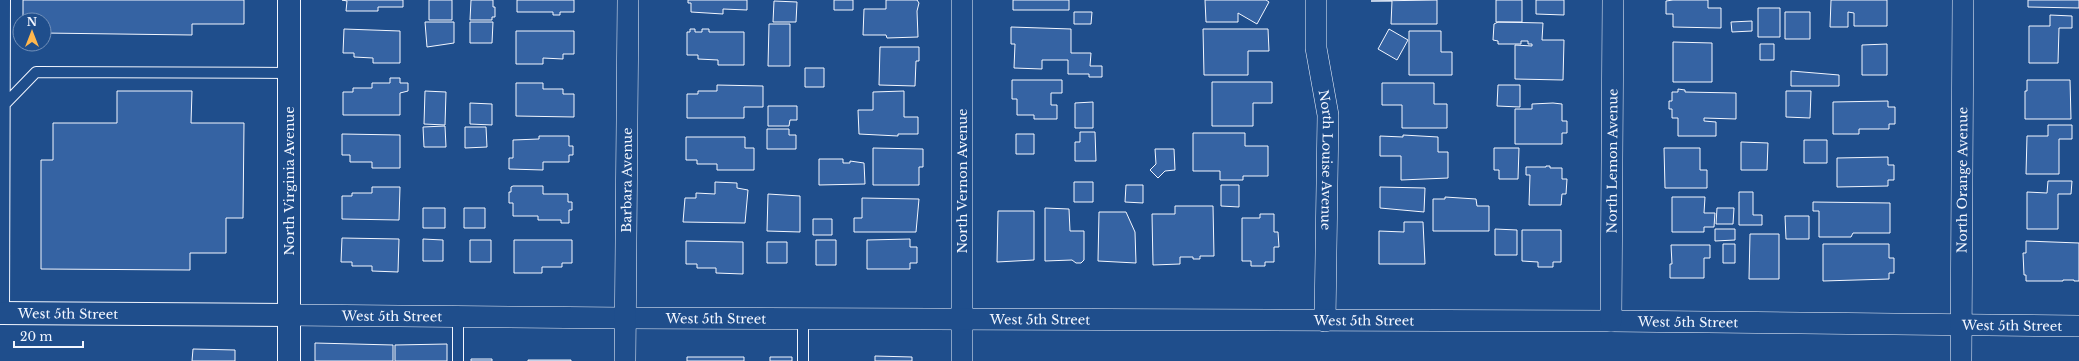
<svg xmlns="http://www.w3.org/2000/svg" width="2079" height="361" viewBox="0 0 2079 361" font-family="'Libre Baskerville',serif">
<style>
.building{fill:#3563a3;stroke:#f2f6ff}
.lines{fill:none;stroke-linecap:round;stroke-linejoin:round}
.service-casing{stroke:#f2f6ff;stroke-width:12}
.minor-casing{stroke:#f2f6ff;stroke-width:22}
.tertiary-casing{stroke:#f2f6ff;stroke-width:24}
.service{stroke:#1f4e8c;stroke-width:10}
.minor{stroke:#1f4e8c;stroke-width:21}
.tertiary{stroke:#1f4e8c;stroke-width:22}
.labels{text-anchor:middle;stroke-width:3;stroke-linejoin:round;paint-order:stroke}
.street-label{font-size:13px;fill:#f2f6ff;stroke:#1f4e8c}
</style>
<rect width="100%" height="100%" fill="#1f4e8c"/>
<!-- building -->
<path class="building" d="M23,0h221v24h-52v11l-148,-2v-13h-21z
M342,0h61v7h-25v4h-32l1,-10z
M429,0h23v20h-23z
M471,0h22v7h2v10h-3v3h-22z
M517,0h57v12h-14v3h-7v-3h-36z
M688,0h59v10l-24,-1v5l-32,-2v-9h-3z
M834,0h19v10h-19z
M886,0h31l2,3 -2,8 1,26 -31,1 -1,-3h-23l1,-26h22z
M1013,0h56v10h-56z
M1205,0h61l3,2 -12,22 -19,-11v9h-32z
M1437,0v24h-46l1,-23h-21z
M1496,0h26v22h-26z
M1536,0h28v15l-28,-1z
M1673,0h35v8h13v20l-48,-1v-13h-7v-13z
M1831,0h56v26h-33v-13l-6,-1v15h-18z
M2028,0h51v8l-51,-1z
M774,1l23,1 -1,20h-23z
M1758,8h22v29h-22z
M1074,12h18l-1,12h-17z
M1785,12h25v27h-25z
M2050,15l22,1v12h-13l-1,35h-29v-37h21z
M1752,21v10l-20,1 -1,-10z
M425,22h29v21l-27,4z
M470,22h23l-1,21h-22z
M1498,22l45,1 -1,17h22l-1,40 -48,-1v-34l17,1v-2h-4v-3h-7v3h-23v-3l-5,-1 1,-16z
M769,24h21v42h-22z
M1011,27l60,2v24h20l-1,13h12v11h-13v-3h-21v-14h-26v9l-28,-1 1,-24h-4z
M344,29l56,2v32h-27v-5l-19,-1v-4h-11z
M690,29h5v3h7v-3h7v3h35v33h-26v-5l-20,-1v-4h-11v-23h3z
M1203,29h65l1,22h-21v24h-44z
M1389,29l19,11 -11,20 -19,-11z
M516,31h58v23h-11v5l-20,-1v6h-27z
M1409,31h32v21h11v23h-43z
M1673,42l39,1v39h-39z
M1760,44h14v16h-14z
M1887,44v31h-25v-30z
M880,47h39v14h-3l-1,25 -36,-1z
M805,68h19v19h-19z
M1791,71l48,4v11h-48z
M390,78h10v5h8v8l-8,2v22h-57v-23h10v-4h19v-5h18z
M1012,80h50v13h-11v12h6v14h-23v-4h-17v-16h-5z
M2027,80h43l1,39h-46v-28h2z
M1212,82h60v21h-19v23h-41z
M516,83h27v6h20v5h11v23l-58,-1z
M1382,83h52v21h13v24h-45v-23h-20z
M717,85l46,1v21h-19v11h-57v-24h11v-3h19z
M1498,85h22v22l-23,-1z
M1678,89l7,1v2l51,1v26l-32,-1v3l12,1v14h-38v-18h-6v-9h-3v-8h3v-9h6z
M117,91h75l-1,32h53l-1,95h-17v35h-36v17l-149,-1v-109h12v-37h64z
M425,91l21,1 -1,33 -21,-1z
M904,91v26h14v17h-20v2l-39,-2 -1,-24h15v-18z
M1786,91h25l-1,27 -24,-1z
M1888,101v6h7v17h-6v5h-30v5h-26v-32z
M1093,102v26h-18v-25z
M470,103l22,1v21l-22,-1z
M1553,103l9,1v17h5v12h-5v11h-47v-35h17v-5z
M768,106h29v14h-7l-1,6h-21z
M2048,125h24v14h-13v35h-33l1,-38h21z
M445,126l1,21h-22l-1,-20z
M465,127h21l1,20 -22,1z
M767,129h22v6h7v14h-29z
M1080,132h15l1,29h-21v-19h5z
M1193,133h52v13h23v30h-25v4h-23v-9h-27z
M342,134l58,1v33h-28v-6h-22v-7h-8z
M1016,134h18v20h-18z
M1403,135l35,2v15h10v26l-47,2v-24h-21v-20l23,1z
M539,136h30v10h4v9h-4v7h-26v8l-34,-1v-11h4v-18l26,-1z
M686,137h59v11h9v22h-37v-6h-20v-4h-11z
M1804,140h23v23h-23z
M1741,142l27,1 -1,27h-26z
M873,148l50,1v18h-4v18h-46z
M1494,148h25l-1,31h-19v-9h-5z
M1664,148h36v22h7v18h-42z
M1155,149h19l1,21 -10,1 -7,7 -8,-8 6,-6z
M1888,157v8h6v15h-6v6l-51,1v-29z
M819,159h24v4h7v-2l14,2 1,21 -46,1z
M1546,166h4v2h12v11h5l-1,15h-4l-1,11h-32l1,-30h-4v-8h20z
M2048,181h24l-1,13h-13v35h-31v-37l20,1z
M715,182l22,1v5l11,2 -3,33 -62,-1 2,-24h11v-5l19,1z
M1074,182h19v20h-19z
M1126,185h17v18l-18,-1z
M1221,185h18v22l-18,-1z
M513,186h30v8h25v8h4v8h-3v13h-8v-3h-23v-4h-25v-13h-4v-11h2v-5z
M372,187h28l-1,33 -57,-1v-23h10v-3h20z
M1380,187l45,1 -1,24 -44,-4z
M1739,192h14v23h9v10h-23z
M768,194l32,2v36l-33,-1z
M1445,197l31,2 1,7h12v25h-56v-32h12z
M1672,197h33l-1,16h11l-1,14h-10v5h-32z
M862,198l57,1 -3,33h-62v-14h8z
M1813,202l77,1v30h-37l-2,4h-32v-26h-6z
M1175,206h38l1,50h-14v3h-7v-2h-13v7l-27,1 -1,-51h23z
M423,208h22v20h-22z
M464,208h21v20h-21z
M1045,208l24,1 1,22h14v29l-3,3h-5l-4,-3 -27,1z
M1717,208h17l-1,16h-17z
M998,211h36v49l-37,2z
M1099,212h27l9,20 1,31 -38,-2z
M1260,214h14v18h4l1,15h-5v15h-9v4h-14v-5h-9v-43h18z
M1785,216h24v23h-23z
M813,219h19v16h-19z
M1404,222h19l2,42h-46v-33l25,1z
M1495,229l22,1v25h-22z
M1715,229h20v11l-20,1z
M1522,230h39v32h-8v5h-15v-5l-16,-1z
M1750,234h29v45h-30z
M342,238l57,1 -1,33 -26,-1v-5h-20v-4h-11z
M423,239l20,1v21h-20z
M910,239v8h7v16h-7v6h-43v-29z
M470,240h21v22h-21z
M514,240h58v23h-10v4h-20v6h-28z
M816,240h20v25h-20z
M686,241l57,1v32l-27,-1v-5h-19v-4h-11z
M2026,241l53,2v38h-5v-1h-11v1h-37v-6h-2l-1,-22h3z
M767,242h20v21h-20z
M1723,244h12v19h-12z
M1823,244h66v14h5v15h-5v6l-66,2z
M1671,245h39v13h-6v20h-34v-14h2z
M315,343l78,2v16h-78z
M447,344v17h-52v-16z
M193,349l42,1v11h-43z
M875,356l37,1v4h-37z
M687,357h57v4h-57z
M770,357h22v4h-22z
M471,359h21v2h-21z
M528,360h43v1h-43z"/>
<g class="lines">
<defs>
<path id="service" d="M5,104l31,-32 253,1
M4,313l1,-313
M458,361v-45
M803,361v-42"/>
<g id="minor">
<path d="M962,0v361"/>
<path id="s1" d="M1316,0v48l12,67 -3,206"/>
<path id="s2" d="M289,315l336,3 986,3 468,5"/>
<path id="s3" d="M1611,321l2,-321"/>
<path id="s4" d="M625,361l3,-361"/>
<path id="s5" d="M1961,361l2,-361"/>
</g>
<g id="tertiary">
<path id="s6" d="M0,313l289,2"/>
<path d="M289,361v-361"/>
</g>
</defs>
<!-- service casing -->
<use href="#service" class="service-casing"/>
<!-- minor casing -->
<use href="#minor" class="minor-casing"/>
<!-- tertiary casing -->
<use href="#tertiary" class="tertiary-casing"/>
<!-- service -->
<use href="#service" class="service"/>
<!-- minor -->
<use href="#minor" class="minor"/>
<!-- tertiary -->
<use href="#tertiary" class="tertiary"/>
</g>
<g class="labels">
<!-- street labels -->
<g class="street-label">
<text dy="5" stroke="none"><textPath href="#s1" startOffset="161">North Louise Avenue</textPath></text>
<text dy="5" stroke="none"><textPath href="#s3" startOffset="160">North Lemon Avenue</textPath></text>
<text dy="5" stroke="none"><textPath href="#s4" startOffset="181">Barbara Avenue</textPath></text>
<text transform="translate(289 181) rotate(-90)" y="5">North Virginia Avenue</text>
<text transform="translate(962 181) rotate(-90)" y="5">North Vernon Avenue</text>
<text dy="5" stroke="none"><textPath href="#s5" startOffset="181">North Orange Avenue</textPath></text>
<text dy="5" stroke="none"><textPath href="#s6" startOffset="68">West 5th Street</textPath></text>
<text dy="5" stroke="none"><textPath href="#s2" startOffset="103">West 5th Street</textPath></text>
<text dy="5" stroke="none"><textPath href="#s2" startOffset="427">West 5th Street</textPath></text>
<text dy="5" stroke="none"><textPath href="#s2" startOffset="751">West 5th Street</textPath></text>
<text dy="5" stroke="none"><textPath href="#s2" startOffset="1075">West 5th Street</textPath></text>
<text dy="5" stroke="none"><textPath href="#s2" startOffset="1399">West 5th Street</textPath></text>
<text dy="5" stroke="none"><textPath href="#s2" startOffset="1723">West 5th Street</textPath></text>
</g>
</g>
<!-- north arrow -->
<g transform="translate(32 32)"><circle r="19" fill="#1f4e8c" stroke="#7391ba"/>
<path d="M0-3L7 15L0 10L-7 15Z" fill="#ffb74d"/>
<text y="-6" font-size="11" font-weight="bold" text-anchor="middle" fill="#f2f6ff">N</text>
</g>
<!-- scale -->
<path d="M14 341v6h69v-6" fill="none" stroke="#f2f6ff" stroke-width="2"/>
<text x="20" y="341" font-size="12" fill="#f2f6ff" stroke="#1f4e8c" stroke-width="3" paint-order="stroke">20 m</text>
</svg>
